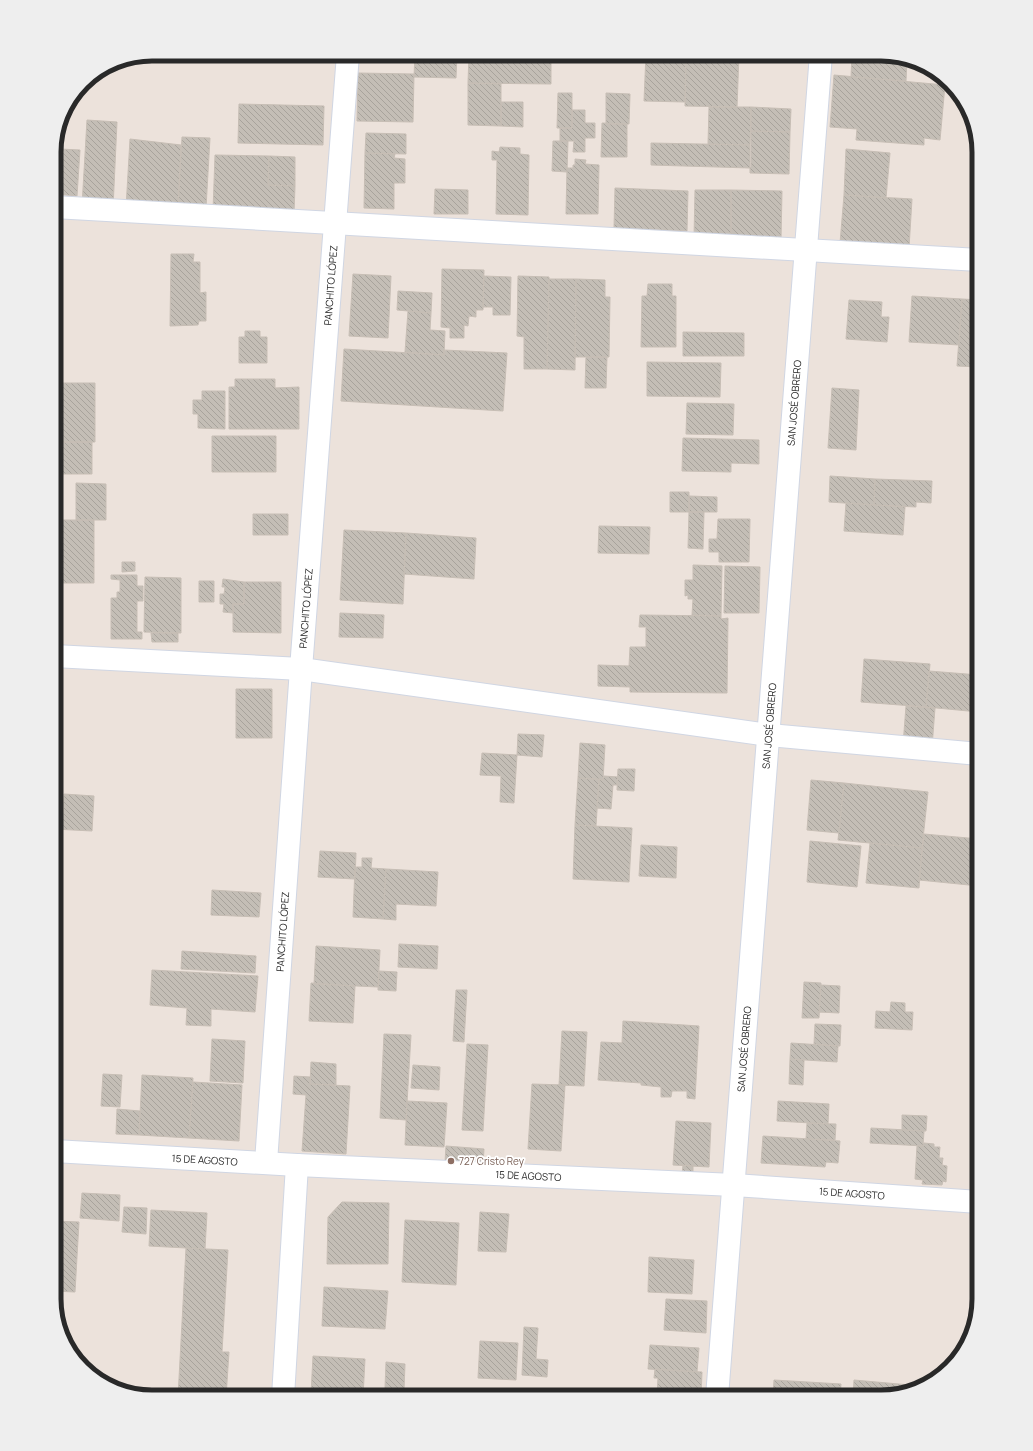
<svg xmlns="http://www.w3.org/2000/svg" width="1033" height="1451" viewBox="0 0 1033 1451" font-family="Manrope,sans-serif">
<style>
.building{fill:url(#building-back-hatch);stroke:#c7beb5}
.lines{fill:none;stroke-linecap:round;stroke-linejoin:round}
.street-casing{stroke:#d0d6e3;stroke-width:24}
.street{stroke:#fff;stroke-width:22}
.education-dot{fill:#8d6e63;stroke:#fff;stroke-width:1.5}
.labels{text-anchor:middle;stroke-width:3.5;stroke-linejoin:round;paint-order:stroke}
.street-label{font-size:10px;fill:#292929;stroke:#fff}
.education-label{font-size:10px;fill:#785e54;stroke:#fff;text-anchor:start}
.rim{fill:none;stroke:#292929;stroke-width:5}
</style>
<defs>
<pattern id="building-back-hatch" width="6" height="6" patternUnits="userSpaceOnUse"><rect width="6" height="6" fill="#c4beb6"/><path d="M-1 5l2 2M0 0l6 6M5-1l2 2" fill="none" stroke="#a8a39c"/></pattern>
</defs>
<rect width="100%" height="100%" fill="#ece2db"/>
<!-- building -->
<path class="building" d="M415,54h42l-1,24 -42,-1z
M469,54h82v30l-83,-1z
M646,54h40l-1,48 -41,-1z
M686,54l53,1 -2,52 -52,-1z
M852,54h35l20,6 -1,21 -55,-4z
M358,73l56,1 -1,48 -56,-1z
M834,75l111,10 -5,55 -16,-2v7l-68,-5 1,-11 -27,-2z
M468,83l33,1v42l-33,-1z
M558,93h14v35h-15z
M606,93l24,1 -1,30h-23z
M501,102h22v25l-22,-1z
M239,104l85,2 -1,39 -85,-2z
M709,107h42l-1,38 -42,-1z
M751,107l40,2 -1,23 -39,-1z
M572,110h13v13h10v15h-10v14h-12l1,-11h-14v-13h12z
M61,120l-1,29 20,1 -3,46 -23,-2v-49z
M87,120l30,2 -4,86 -31,-2z
M602,123l25,1v33h-26z
M751,131l39,1 -1,42 -39,-1v-5l1,-1z
M366,133l40,1v20l-41,-1z
M182,137l28,1 -4,70 -28,-1z
M130,139l51,6 -3,62 -52,1z
M553,141h15l-1,31 -15,-1z
M651,143l99,2v23l-99,-3z
M500,147l20,1v6l9,1 -1,60 -32,-1 1,-54h-5v-9l7,1z
M846,149l44,4 -4,45 -42,-3z
M365,153l30,1 -1,4 11,1v24h-11v26l-30,-1z
M215,155l54,1 -1,29 27,1 -1,27 -81,-2z
M269,156l26,1v29l-27,-1z
M575,159l11,1 -1,4 14,1 -1,49h-32l1,-46h6v-3h2z
M615,188l73,3 -1,40 -73,-3z
M435,189l33,1v24h-34z
M695,190h36v48h-37z
M731,190l51,1 -1,48 -50,-1z
M844,195l68,4 -3,49 -69,-5z
M171,254h23l-1,8h7v31l6,-1v29h-7l-1,4 -28,1z
M442,269l42,1 -1,40h-7v7l-7,-1 -1,10 -4,-1v13h-14v-10l-9,-1z
M353,274l38,2 -3,62 -39,-2z
M484,276l27,1 -1,38h-17v-8h-10z
M518,276l31,1 -2,92h-23v-32l-7,-1z
M549,279h27l-1,91 -28,-1z
M576,279l29,1v17h5l-1,60h-34z
M648,284h24v12h4v51h-35l1,-51h5z
M398,291l34,2 -1,20 -34,-3z
M912,296l50,3 -3,46 -50,-3z
M962,299l17,1v67l-22,-1z
M849,300l33,2 -1,15h8l-2,25 -41,-3z
M408,311l23,2 -1,17 15,1 -1,24 -39,-3z
M245,331h15v6h7v26h-28v-26h6z
M683,332l61,1v23h-61z
M344,349l100,6v-5l63,3 -4,58 -162,-10z
M586,357h21l-1,31h-21z
M647,362l74,1 -1,34 -73,-1z
M235,379h40v9l24,-1v42h-70v-42h6z
M54,383h41v59h-41z
M832,388l27,2 -3,60 -28,-2z
M202,391h23v38l-27,-1v-14h-5v-14h9z
M687,403l47,1 -1,31 -47,-1z
M212,436h64v36h-64z
M683,438l76,2v24l-28,-1v9l-49,-1z
M54,442h38v32h-38z
M830,476l45,3 -1,26 -45,-3z
M875,479l57,2 -1,22 -15,-1v5l-42,-2z
M76,483l30,1v36h-30z
M670,492h19v20h-19z
M689,496l28,1v15h-28z
M846,503l59,4 -2,28 -59,-4z
M689,512h15l-1,37 -15,-1z
M253,514h35v21h-35z
M718,519h32l-1,43h-30v-10h-10v-13h8z
M54,520h40v63h-40z
M599,526l51,1 -1,27 -51,-1z
M344,530l62,3 -3,71 -63,-4z
M406,533l70,5 -2,41 -70,-5z
M122,562h13v9l-13,1z
M693,565l29,1 -1,50 -29,-1 1,-16h-5v-4l-3,1v-16h8z
M725,566l35,1 -1,46h-35z
M111,575h26v11h6v15h-6v31h5v7h-31v-41h6v-6h3v-12l-9,-1z
M145,577l36,1v55l-37,-1z
M223,579l21,3v22h-11v9l-10,-1 1,-8h-4v-10h4l1,-7h-3z
M199,581h15v21h-15z
M244,582h37v51l-48,-1v-28h11z
M340,613l44,2 -1,23 -44,-1z
M640,615l81,1v3l7,-1 -1,75 -97,-1v-5l-32,-1v-21l31,1 1,-19h16v-20h-7z
M151,633h27v9h-26z
M864,659l66,5 -4,43 -65,-5z
M929,671l50,4v37l-53,-5z
M236,689h36v49h-36z
M906,706l29,2 -3,39 -29,-2z
M518,734l26,1 -2,22 -25,-2z
M580,743l25,2 -2,35 -25,-2z
M482,753l35,2 -3,48 -14,-1 1,-26 -21,-1z
M618,769h17l-1,22 -17,-1z
M604,776l14,1 -1,8h-4l-2,24 -14,-1 2,-29 4,1z
M578,778l21,1 -3,47 -21,-1z
M811,780l33,3 -5,50 -32,-3z
M844,783l84,9 -6,56 -84,-8z
M64,794l30,2 -2,35 -38,-2v-15l9,1z
M975,798h4v41l-8,-1z
M575,825l57,3 -3,54 -56,-3z
M924,834l55,5v47l-60,-6z
M810,841l51,5 -4,41 -50,-5z
M870,843l52,5 -3,40 -53,-5z
M641,845l36,2 -1,31 -37,-2z
M320,851l36,2 -1,26 -37,-2z
M362,858h10l-1,10 15,1 -3,50 -30,-2 2,-50h7z
M386,869l52,3 -2,34 -40,-2v16l-13,-1z
M212,890l49,3 -2,24 -48,-2z
M399,944l39,2 -1,23 -39,-2z
M316,946l64,4 -2,37 -64,-3z
M182,951l74,5 -1,17 -74,-4z
M152,970l106,6 -3,36 -44,-3v17l-25,-1 1,-17 -37,-3z
M379,971l18,1 -1,19 -18,-1z
M804,982l17,1 -2,35h-17z
M311,983l44,3 -2,37 -44,-2z
M821,985l19,1 -1,27 -20,-1z
M456,990h11l-3,52 -11,-1z
M891,1002l14,1v9h8l-1,18 -37,-2 1,-17 14,1z
M623,1021l76,5 -4,73 -8,-1v-7h-15l-1,6h-10v-10l-20,-2v-2l-43,-3 3,-38 21,1z
M815,1024l26,1 -1,21 -26,-2z
M562,1031l25,1 -3,54 -25,-1z
M384,1034l27,1 -5,85 -26,-2z
M212,1039l33,2 -2,42 -33,-2z
M791,1043l47,3 -1,16 -47,-3z
M467,1044l21,1 -5,86 -21,-1z
M54,1050h5l-5,81z
M790,1059l14,1 -1,25 -14,-1z
M311,1062l25,2v21l-26,-1z
M413,1065l27,2 -1,23 -28,-2z
M103,1074l19,1 -2,32 -19,-1z
M142,1075l51,3 -4,60 -50,-3z
M294,1076l16,1v7l40,2 -4,68 -44,-3 4,-56 -13,-1z
M193,1082l49,3 -3,56 -50,-3z
M532,1084l33,1 -4,66 -33,-2z
M407,1101l40,2 -3,44 -39,-2z
M778,1101l51,3 -1,20 -51,-3z
M117,1109l23,2 -1,24 -23,-1z
M902,1115l25,1 -1,15 -24,-1z
M676,1121l35,2 -2,44 -36,-2z
M807,1123l29,1 -1,16 -29,-1z
M871,1128l53,3 -1,15 -53,-3z
M763,1136l77,5 -2,22 -12,-1 -1,5 -64,-4z
M924,1143l10,1v3h6l-1,11h4l-1,7 5,1 -1,16 -3,-1 -1,4 -20,-1 1,-4 -8,-1 2,-33h6z
M446,1146l38,3 -1,15 -38,-2z
M683,1165l10,1v9h-11z
M82,1193l38,2 -1,26 -39,-3z
M342,1202l47,1 -1,61h-61l1,-47z
M124,1207l23,1 -1,26 -24,-2z
M151,1210l56,3 -2,36 -56,-3z
M480,1212l29,2 -3,38 -28,-1z
M405,1220l54,3 -3,62 -54,-3z
M54,1221l25,1 -4,70 -21,-1z
M186,1248l42,2 -6,102h7l-3,45h-48z
M649,1257l45,3 -2,34 -44,-2z
M324,1287l64,4 -3,38 -63,-3z
M666,1299l41,2 -1,32 -42,-3z
M524,1327l14,1 -2,31 12,1 -1,17 -25,-2z
M480,1341l38,2 -2,37 -38,-2z
M650,1345l49,3 -2,24 -49,-3z
M313,1356l52,3 -2,38 -52,-3z
M386,1362l19,2 -1,26 -19,-2z
M655,1369l47,3 -1,25 -44,-2 1,-17h-4z
M774,1380l67,4 -1,13h-67z
M854,1380l67,6 -40,11h-28z"/>
<g class="lines">
<defs>
<g id="street">
<path d="M54,207c308,19 617,34 925,53"/>
<path d="M54,656l247,13 468,66 210,19"/>
<path id="s1" d="M54,1151l243,14 437,20 245,17"/>
<path id="s2" d="M266,1162l35,-493 47,-615"/>
<path d="M283,1397l14,-232"/>
<path id="s3" d="M717,1397l104,-1343"/>
</g>
</defs>
<!-- street casing -->
<use href="#street" class="street-casing"/>
<!-- street -->
<use href="#street" class="street"/>
</g>
<!-- markers -->
<circle class="education-dot" cx="451" cy="1161" r="4"/>
<g class="labels">
<!-- street labels -->
<g class="street-label">
<text dy="4" stroke="none"><textPath href="#s2" startOffset="879">PANCHITO LÓPEZ</textPath></text>
<text dy="4" stroke="none"><textPath href="#s3" startOffset="997">SAN JOSÉ OBRERO</textPath></text>
<text dy="4" stroke="none"><textPath href="#s2" startOffset="555">PANCHITO LÓPEZ</textPath></text>
<text dy="4" stroke="none"><textPath href="#s3" startOffset="673">SAN JOSÉ OBRERO</textPath></text>
<text dy="4" stroke="none"><textPath href="#s2" startOffset="231">PANCHITO LÓPEZ</textPath></text>
<text dy="4" stroke="none"><textPath href="#s3" startOffset="349">SAN JOSÉ OBRERO</textPath></text>
<text dy="4" stroke="none"><textPath href="#s1" startOffset="151">15 DE AGOSTO</textPath></text>
<text dy="4" stroke="none"><textPath href="#s1" startOffset="475">15 DE AGOSTO</textPath></text>
<text dy="4" stroke="none"><textPath href="#s1" startOffset="799">15 DE AGOSTO</textPath></text>
</g>
<!-- education labels -->
<g class="education-label">
<text x="459" y="1165">727 Cristo Rey</text>
</g>
</g>
<!-- crop -->
<path d="M0 0H1033V1451H0ZM152 61H881A91 91 0 0 1 972 152V1299A91 91 0 0 1 881 1390H152A91 91 0 0 1 61 1299V152A91 91 0 0 1 152 61Z" fill="#eee" fill-rule="evenodd"/>
<path class="rim" d="M152 61H881A91 91 0 0 1 972 152V1299A91 91 0 0 1 881 1390H152A91 91 0 0 1 61 1299V152A91 91 0 0 1 152 61Z"/>
</svg>
